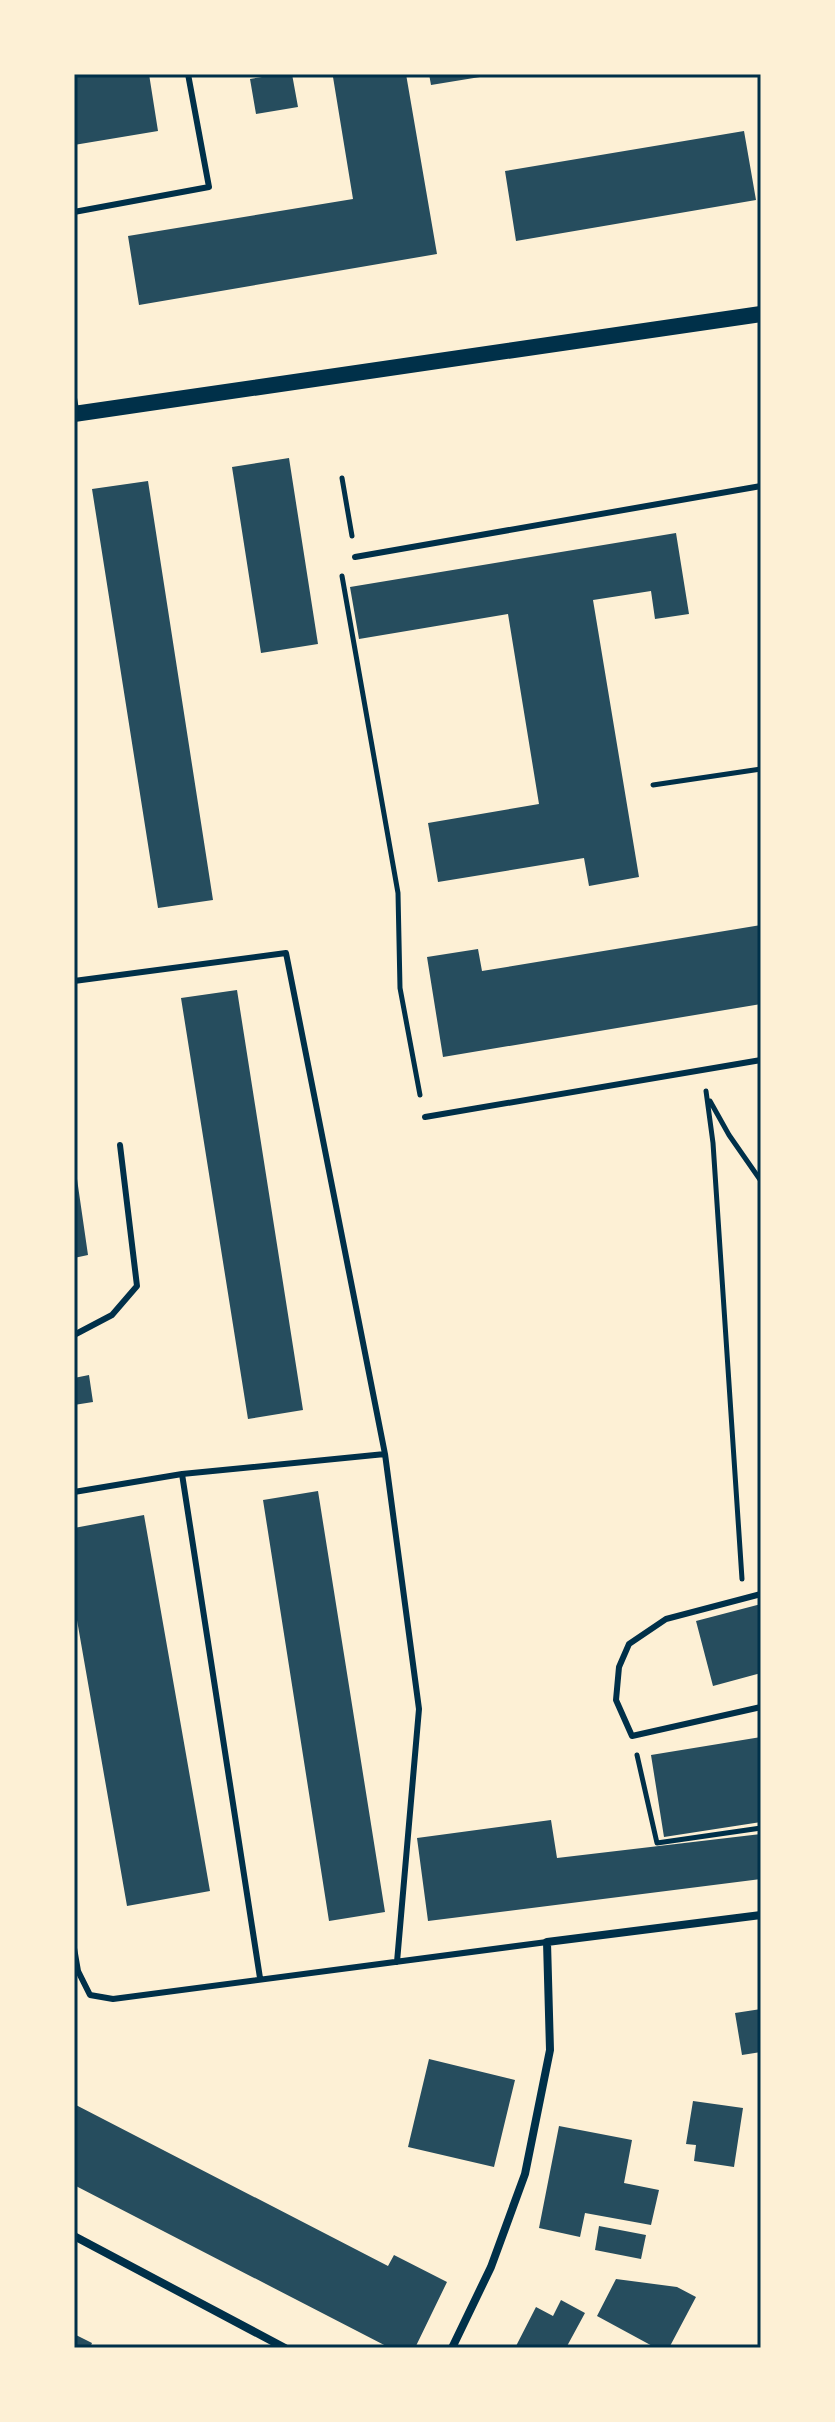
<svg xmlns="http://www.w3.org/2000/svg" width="835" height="2422" viewBox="0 0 835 2422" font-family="Mulish,sans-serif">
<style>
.building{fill:#264d5e}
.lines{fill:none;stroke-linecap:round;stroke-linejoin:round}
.path{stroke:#003049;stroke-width:5}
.service{stroke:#003049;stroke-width:6}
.minor{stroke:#003049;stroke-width:8}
.secondary{stroke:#003049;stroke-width:16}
.neatline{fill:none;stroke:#003049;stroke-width:3}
</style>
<rect width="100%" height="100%" fill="#fdf0d5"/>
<!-- building -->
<path class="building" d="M89,74h60l9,57 -84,14v-68z
M281,74h11l6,33 -42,7 -6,-35z
M350,74h56l31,180 -298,51 -11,-69 225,-37 -20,-122z
M429,74h57v2l-55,9z
M744,131l12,69 -240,41 -11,-70z
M289,458l29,186 -57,9 -29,-186z
M148,481l65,419 -55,8 -66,-419z
M676,533l13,81 -34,5 -4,-28 -58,9 46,277 -50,9 -5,-28 -146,24 -10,-59 111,-19 -31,-190 -149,25 -9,-52z
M761,925v79l-318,53 -16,-100 51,-8 4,22z
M237,990l66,420 -55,9 -67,-421z
M76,1172l12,83 -14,3v-85z
M89,1375l4,27 -19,3v-27z
M318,1491l67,421 -56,9 -66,-421z
M144,1515l66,376 -83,15 -53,-303v-75z
M761,1604v69l-48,13 -17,-65z
M761,1737v85l-97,15 -13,-82z
M551,1820l6,38 204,-24v45l-333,42 -11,-83z
M761,2009v43l-19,3 -7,-42z
M429,2059l86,21 -21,87 -86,-20z
M693,2101l50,7 -9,59 -40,-6 2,-16 -10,-1z
M74,2104l314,162 6,-11 53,27 -32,66h-25l-316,-163z
M559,2126l73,14 -8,43 35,7 -8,35 -66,-12 -5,24 -41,-9z
M599,2226l47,9 -5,24 -46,-9z
M616,2279l61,8 19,10 -27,51h-13l-59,-32z
M561,2300l24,13 -19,35h-51l21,-41 17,9z
M74,2334l18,9 -2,5h-16z"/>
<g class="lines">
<!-- path -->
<path class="path" d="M342,478l10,58
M342,576l56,317 2,95 20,107
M653,785l108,-16
M706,1091l7,52 29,436
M710,1101l19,34 32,46
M637,1755l20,88 104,-15"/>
<!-- service -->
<path class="service" d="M74,212l135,-25 -21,-113
M74,398l2,12
M355,557l406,-71
M74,981l212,-28 99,501 34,255 -22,253
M425,1117l336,-57
M74,1335l38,-20 25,-29 -17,-141
M182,1474l78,504
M74,1492l108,-18 203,-20
M761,1594l-95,25 -37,25 -10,23 -3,33 16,36 129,-29
M74,1948l4,23 12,24 23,4 434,-57"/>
<!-- minor -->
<path class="minor" d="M74,2236l211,112
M452,2348l39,-81 34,-93 25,-124 -3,-108 214,-27"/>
<!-- secondary -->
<path class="secondary" d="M74,414l687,-100"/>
</g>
<!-- border -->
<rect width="835" height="2422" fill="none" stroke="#fdf0d5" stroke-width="152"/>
<rect x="76" y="76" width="683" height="2270" class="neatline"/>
</svg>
